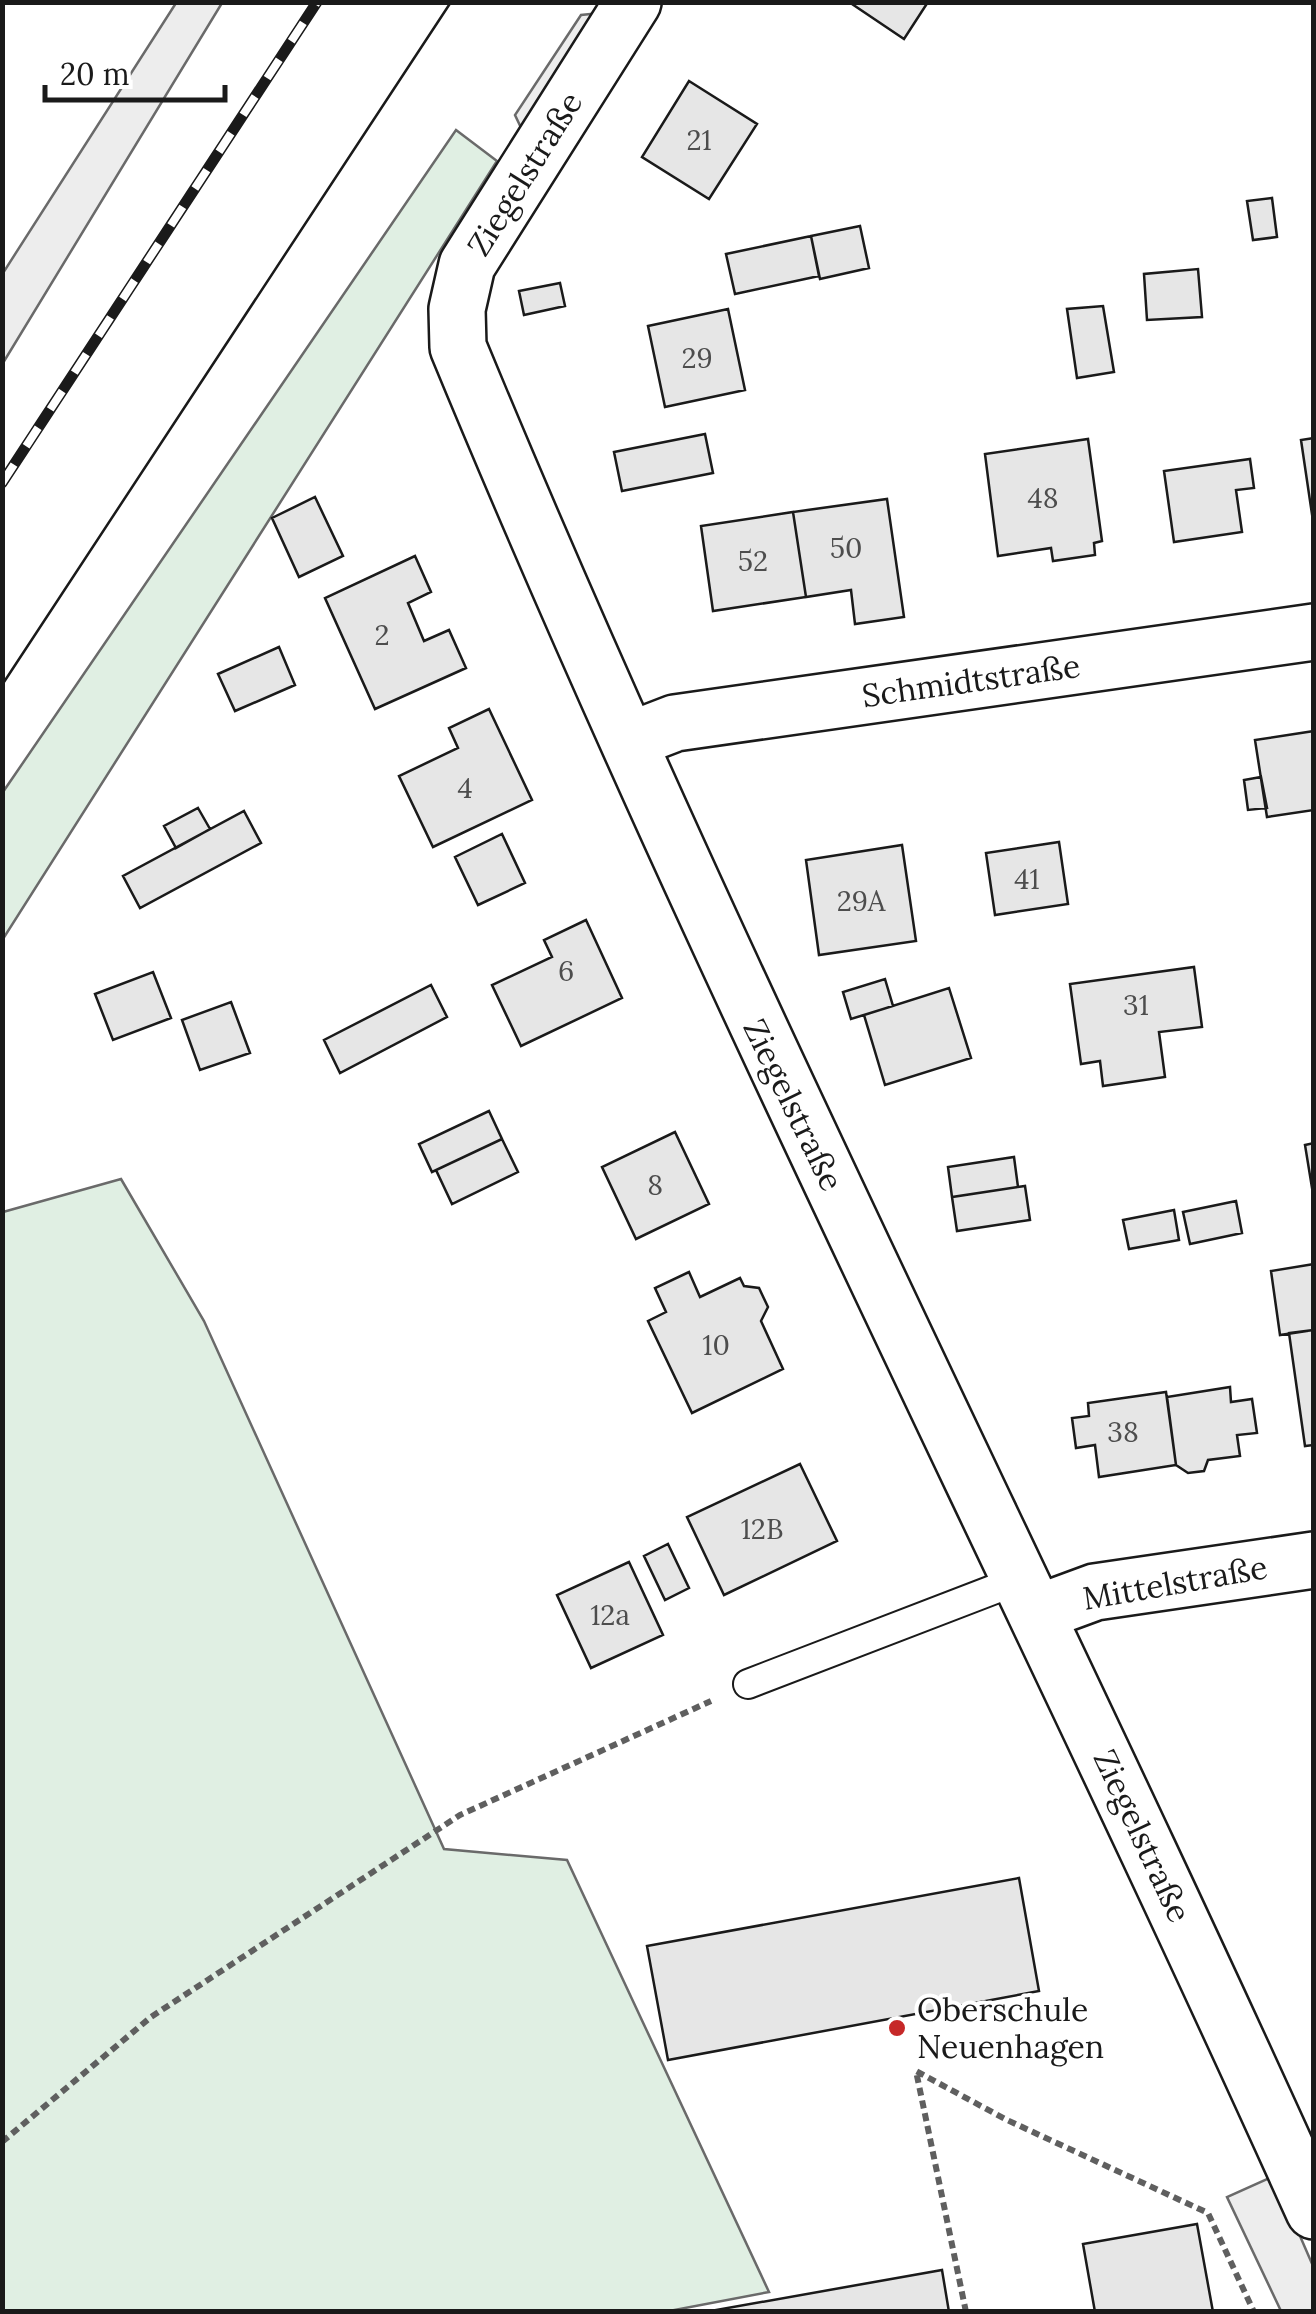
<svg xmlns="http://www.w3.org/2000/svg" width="1316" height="2314" viewBox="0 0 1316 2314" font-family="Lora,serif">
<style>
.green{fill:#e0efe3;stroke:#6a6a6a;stroke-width:2.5}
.parking{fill:#ededed;stroke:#6a6a6a;stroke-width:2.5}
.building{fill:#e6e6e6;stroke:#1a1a1a;stroke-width:2.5}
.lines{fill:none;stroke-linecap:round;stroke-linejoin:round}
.service-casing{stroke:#1a1a1a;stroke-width:32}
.minor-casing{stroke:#1a1a1a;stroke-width:60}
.path{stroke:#5f5f5f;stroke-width:6;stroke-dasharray:8 5;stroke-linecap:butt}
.service{stroke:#fff;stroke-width:28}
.minor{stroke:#fff;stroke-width:55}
.tram{stroke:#1a1a1a;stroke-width:2.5}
.rail-casing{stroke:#1a1a1a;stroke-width:11}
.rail{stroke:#fff;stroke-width:8;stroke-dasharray:22;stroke-linecap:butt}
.poi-dot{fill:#c62828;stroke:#fff;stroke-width:4}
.labels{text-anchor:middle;stroke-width:8;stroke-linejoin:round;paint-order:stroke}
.number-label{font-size:28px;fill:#4d4d4d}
.street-label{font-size:32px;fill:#1a1a1a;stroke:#fff}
.poi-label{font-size:32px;fill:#1a1a1a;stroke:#fff;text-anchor:start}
</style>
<rect width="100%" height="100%" fill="#fff"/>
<!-- green -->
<path class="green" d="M456,130l41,31 -494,778v-147z
M121,1179l83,142 240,528 123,11 202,432 -105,20 -661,-1v-1099z"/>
<!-- parking -->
<path class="parking" d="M176,3h46l-219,360v-90z
M601,13l-77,121 -9,-19 66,-100z
M1274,2176l39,90v45h-32l-54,-114z"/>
<!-- building -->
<path class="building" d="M849,2h79l-24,37z
M689,81l68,43 -48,75 -67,-42z
M1272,198l5,39 -24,3 -6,-39z
M860,226l9,42 -49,11 -9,-43z
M811,236l8,40 -84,18 -9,-40z
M1198,269l4,48 -55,3 -3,-46z
M560,283l5,23 -41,9 -5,-24z
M1103,306l11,66 -37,6 -10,-69z
M728,309l17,81 -80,17 -17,-81z
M705,434l8,39 -91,18 -8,-39z
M1314,438v83h-1l-12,-81z
M1088,439l14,102 -8,2 1,12 -42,6 -2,-13 -53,8 -13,-102z
M1250,459l4,29 -18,2 6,42 -68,10 -10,-71z
M315,497l28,59 -44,21 -27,-59z
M887,499l17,118 -49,7 -4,-34 -45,7 -13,-85z
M793,512l13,85 -93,14 -12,-85z
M415,556l16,36 -23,11 16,38 25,-11 17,38 -91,41 -50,-111z
M279,647l16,38 -60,26 -17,-37z
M489,709l43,91 -99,47 -34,-71 59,-28 -9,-20z
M1314,731v79l-47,7 -12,-77z
M1261,777l6,31 -19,2 -4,-30z
M198,808l12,21 -34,19 -12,-22z
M244,811l17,32 -121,65 -17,-32z
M502,834l23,49 -47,22 -23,-48z
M1059,842l9,62 -73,11 -9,-62z
M902,845l14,96 -97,14 -13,-95z
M586,920l36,78 -101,48 -29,-61 60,-28 -8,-17z
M1194,967l8,60 -43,5 6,45 -62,9 -3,-25 -19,3 -11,-80z
M153,972l18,46 -58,22 -18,-46z
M885,979l8,27 -42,13 -8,-27z
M431,985l16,32 -107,56 -16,-33z
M949,988l22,70 -86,27 -21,-70z
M231,1002l19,51 -50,17 -18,-50z
M489,1111l13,28 -70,33 -13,-28z
M675,1132l34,72 -73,35 -34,-72z
M502,1139l16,33 -66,32 -16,-34z
M1314,1143v57l-9,-55z
M1014,1157l4,30 -66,10 -4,-30z
M1025,1186l5,34 -73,11 -5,-34z
M1236,1201l6,32 -52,11 -7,-32z
M1174,1210l5,30 -50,9 -6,-29z
M1314,1264v66l-34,5 -9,-64z
M689,1272l11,25 40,-19 4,8 15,2 9,19 -7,14 22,48 -91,44 -44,-92 18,-9 -11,-24z
M1314,1330v115l-9,1 -16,-113z
M1230,1387l1,15 21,-3 5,34 -20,2 3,21 -32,4 -4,11 -16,2 -12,-8 -9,-68z
M1166,1392l10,73 -77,12 -4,-32 -19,3 -4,-30 17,-2 -1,-13z
M800,1464l37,77 -113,54 -37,-78z
M668,1544l21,44 -24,12 -21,-44z
M629,1562l34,73 -72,33 -34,-73z
M1019,1878l20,113 -371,69 -21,-114z
M1197,2224l16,88h-118l-12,-68z
M942,2270l7,42h-244z"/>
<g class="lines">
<defs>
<path id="service" d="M748,1684l273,-105"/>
<path id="minor" d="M633,2l-166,263 -10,44 1,38c261,632 575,1240 856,1864
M631,740l44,-17 639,-91
M1038,1613l57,-21 219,-32"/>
</defs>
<!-- service casing -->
<use href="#service" class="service-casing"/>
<!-- minor casing -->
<use href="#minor" class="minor-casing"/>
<!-- path -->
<path class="path" d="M2,2142l149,-125 309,-202 251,-114
M966,2312l-50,-241 91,49 201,93 46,99"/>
<!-- service -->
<use href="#service" class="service"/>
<!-- minor -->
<use href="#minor" class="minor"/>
<!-- tram -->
<path class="tram" d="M2,685l449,-683"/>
<defs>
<path id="rail" d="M2,483l315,-481"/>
</defs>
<!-- rail casing -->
<use href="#rail" class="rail-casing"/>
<!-- rail -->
<use href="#rail" class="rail"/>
</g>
<!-- markers -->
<circle class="poi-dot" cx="897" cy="2028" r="10"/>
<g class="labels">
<!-- number labels -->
<g class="number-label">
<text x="699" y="150">21</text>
<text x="697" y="368">29</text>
<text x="1043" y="508">48</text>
<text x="846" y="558">50</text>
<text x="753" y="571">52</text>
<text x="382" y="645">2</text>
<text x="465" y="798">4</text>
<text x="1027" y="889">41</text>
<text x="861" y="911">29A</text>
<text x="566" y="981">6</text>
<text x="1136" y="1015">31</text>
<text x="655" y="1195">8</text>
<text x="716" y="1355">10</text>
<text x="1123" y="1442">38</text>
<text x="762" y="1539">12B</text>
<text x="610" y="1625">12a</text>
</g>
<!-- street labels -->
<g class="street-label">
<text transform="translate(525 174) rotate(-58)" y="11">Ziegelstraße</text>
<text transform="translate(971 681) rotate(-8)" y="11">Schmidtstraße</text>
<text transform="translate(793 1105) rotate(64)" y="11">Ziegelstraße</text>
<text transform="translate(1175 1583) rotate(-10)" y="11">Mittelstraße</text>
<text transform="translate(1142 1836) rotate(65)" y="11">Ziegelstraße</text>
</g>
<!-- poi labels -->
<g class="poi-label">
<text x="917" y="2021">Oberschule<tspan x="917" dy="37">Neuenhagen</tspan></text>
</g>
</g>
<!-- border -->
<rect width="1316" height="2314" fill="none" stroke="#1a1a1a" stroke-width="10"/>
<!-- scale -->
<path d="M45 85v15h180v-15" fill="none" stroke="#1a1a1a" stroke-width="5"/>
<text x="60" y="85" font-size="30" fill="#1a1a1a" stroke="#ffffff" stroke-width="8" paint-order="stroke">20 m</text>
</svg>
